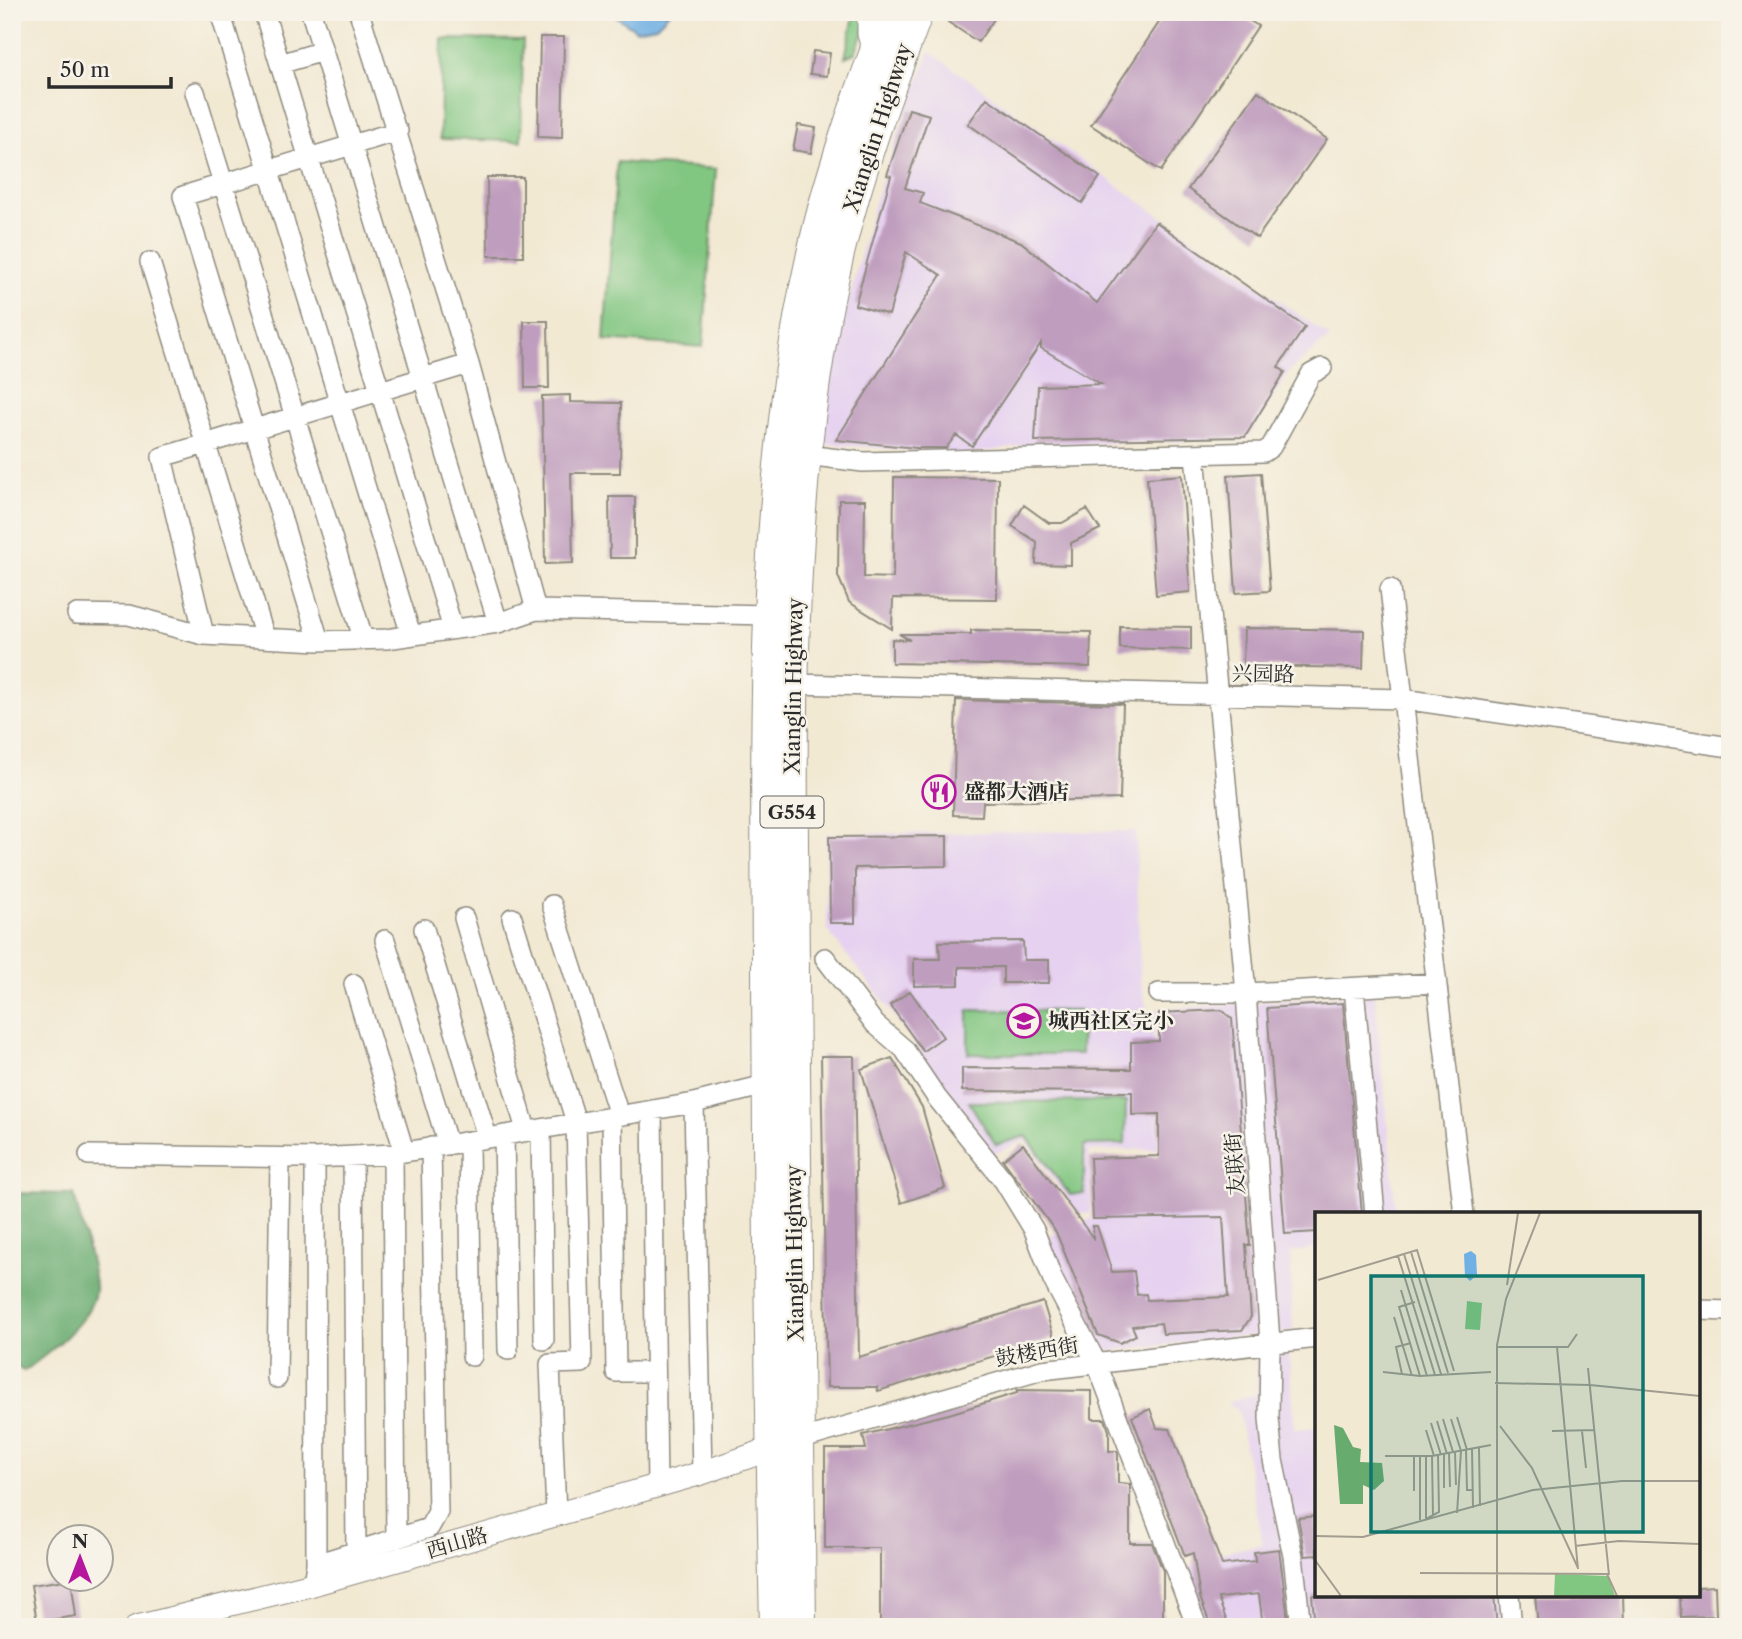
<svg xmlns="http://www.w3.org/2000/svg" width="1742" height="1639" viewBox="0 0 1742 1639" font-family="'Libre Caslon Text','Noto Serif SC',serif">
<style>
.built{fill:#e6d2f0}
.green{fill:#81c681;stroke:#567856;stroke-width:2}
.forest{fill:#68ab6f;stroke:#4a6b4d;stroke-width:2}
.water{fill:#71b0e4;stroke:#4e6e88;stroke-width:2}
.building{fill:#bf9dbe}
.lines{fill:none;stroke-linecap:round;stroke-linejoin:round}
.minor-casing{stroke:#8e8a7f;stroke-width:22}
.tertiary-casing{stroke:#8e8a7f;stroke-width:25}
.trunk-casing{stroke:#8e8a7f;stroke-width:34}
.minor{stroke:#fff;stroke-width:19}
.tertiary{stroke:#fff;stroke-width:23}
.trunk{stroke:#fff;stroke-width:32}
.labels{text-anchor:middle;stroke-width:5;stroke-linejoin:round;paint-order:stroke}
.shield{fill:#f7f3e8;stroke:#686764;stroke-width:2}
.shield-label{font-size:19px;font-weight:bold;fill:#2b2b2b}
.street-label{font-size:21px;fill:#2b2b2b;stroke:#f7f3e8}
.poi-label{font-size:21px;font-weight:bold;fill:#2b2b2b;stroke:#f7f3e8;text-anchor:start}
.inset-road{fill:none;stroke:#a29d90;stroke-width:2}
.view{fill:#0f766e;fill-opacity:0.15;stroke:#0f766e;stroke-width:3.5}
.inset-edge{fill:none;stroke:#2b2b2b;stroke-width:3.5}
</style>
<rect width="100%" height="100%" fill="#f7f3e8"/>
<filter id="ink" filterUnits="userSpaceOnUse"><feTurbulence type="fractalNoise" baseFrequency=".0143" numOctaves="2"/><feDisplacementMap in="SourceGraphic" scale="14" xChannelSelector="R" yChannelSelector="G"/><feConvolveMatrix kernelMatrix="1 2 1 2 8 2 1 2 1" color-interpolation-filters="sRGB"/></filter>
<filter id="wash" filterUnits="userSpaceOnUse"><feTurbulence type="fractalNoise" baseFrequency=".00686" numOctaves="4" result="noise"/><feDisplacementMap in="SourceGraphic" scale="28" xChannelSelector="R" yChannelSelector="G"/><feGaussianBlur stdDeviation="1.57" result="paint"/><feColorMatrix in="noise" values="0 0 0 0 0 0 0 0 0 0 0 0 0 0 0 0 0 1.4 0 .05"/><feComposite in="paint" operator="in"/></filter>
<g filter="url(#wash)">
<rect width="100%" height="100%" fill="#f2e9d3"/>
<!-- built -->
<path class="built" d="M930,52l400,285 -40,33 -43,69 -226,7 -58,9 -144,-12 16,-88 39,-151 29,-85z
M1136,831l4,148 14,62 4,108 -69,2 1,62 -11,1 -54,-74 -31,14 -110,-152 -57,-72 -1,-96z
M1375,994l21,220h-79v35l-27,3 3,79 -197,21 -50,-115 46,-18 -2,-61 69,-2 -4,-146z
M1289,1353l6,76 22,-2v168h186l2,32h-302l-19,-53 16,-17 63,-13 -25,-135 -11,-7 30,-8v-37z"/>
<!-- green -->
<path class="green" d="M855,12h16l-16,41 -10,4z
M442,39l81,1 -2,101 -81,-2z
M617,162l99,7 -13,178 -99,-7z
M968,1010l114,1 -1,43h-113z
M1126,1101l-1,43 -41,1v48l-14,2 -44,-59 -30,9 -27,-43z"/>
<!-- forest -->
<path class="forest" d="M12,1193l62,1c4,19 23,81 21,97 -3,29 -48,64 -71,80l-12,-6z"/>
<!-- water -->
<path class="water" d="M610,12h60l-14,14 -20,4z"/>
<g id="blocks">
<!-- building -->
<path class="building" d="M955,12h44l-21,30 -30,-20z
M1166,12h70l22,14 -97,145 -70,-46z
M540,37h24l-2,101 -24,-1z
M813,51l17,2 -3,23 -17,-2z
M1258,91l69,48 -70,99 -69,-49z
M987,98l113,79 -18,26 -114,-79z
M909,109l20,6 -24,73 18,5 -3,10 101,39 76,61 59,-81 149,105 -27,40 7,5 -40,65 -210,4 3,-55 63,-2 -60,-36v-5l-69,103 -16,-11 -10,13h-29l-81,-8 105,-165 -35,-23 -17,63 -34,-10 36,-129 -4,-1z
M798,125l18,3 -5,25 -18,-3z
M487,177h36v79h-35z
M524,321h24l1,67h-24z
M570,395v7l51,1 -1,70h-49l2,90 -28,1 -3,-168z
M1261,473l9,118 -34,2 -8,-118z
M1182,475l8,117 -34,3 -9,-117z
M894,477l104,1 -1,121 -104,-1 -1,31 -43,-27 -11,-26 1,-76h26l-1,77 29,1z
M609,497h26v61h-25z
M1024,505l25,18h13l25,-14 13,20 -29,14v22l-35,-1 1,-22 -25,-16z
M1120,626l71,1v23l-71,-2z
M1244,628l120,2 -1,38 -120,-2z
M971,630l120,2 -1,35 -198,-4v-24l18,1 -11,-6h72z
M956,700l167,4 -3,95 -137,3 -1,14 -29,-1z
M947,836v30l-92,2v55h-25l-1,-86z
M1023,941l1,19h25v23h-46v-16h-44v18l-45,1v-27h26l-1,-17z
M910,991l33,46 -20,14 -33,-46z
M1343,1003l19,211h-45v18l-32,2 -18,-226z
M1222,1010l10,9 18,226h-4l5,72 -9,13 -79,4 -2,-11 -29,3 4,9 -16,8 -22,-8 -42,-103 -53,-72 20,-16 70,94v-12h4l15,46 22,-1 3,24 9,-1 1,6 81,-3 -5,-80 -130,2 -3,-61 69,-2v-42l-27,1v-23l-170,-1v-23l169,1v-27l28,-1v-28z
M821,1056h33l5,301 184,-55 11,36 -176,53 -1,-4h-50z
M892,1058l30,49 23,81 -44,15 -40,-134z
M1017,1390l75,1v28h13l4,12v20h8l1,3v29l12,1v59h22l11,28v56h-283v-79h-55v-99h41l-3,-14 86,-21 68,-21z
M1150,1409l7,19 13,1 52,136 33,-4 -1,-9 25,-3 10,78h-26l-4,-33 -41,4 11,29h-18l-11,-30 -7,-44 -8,3 -53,-139z
M1317,1516v39l-12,1 -7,-38z
M71,1579l5,37 -39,6 -6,-37z
M1715,1586l1,30 -35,1 -1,-22h18v-8z
M1312,1595h182l3,32h-182z
M1535,1595h88l1,32h-86z"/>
</g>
</g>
<g filter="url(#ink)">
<use href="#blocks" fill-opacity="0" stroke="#8e8a7f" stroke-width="2"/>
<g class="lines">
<defs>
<path id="minor" d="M220,12l191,623
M264,12l189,617
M311,12l187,611
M359,12l110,352 67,246
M280,64l43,-13
M195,92l168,546
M150,262l115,376
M806,455l57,7 401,-10 7,-5 40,-73 11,-6
M1195,455l51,538 24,349 -1,76 4,42 20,96 8,71
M1390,589l74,625
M77,614l52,1 75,20 115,6 67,-2 112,-16 38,-13 233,5
M204,635l-42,-178 307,-93
M319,641l-136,-445 215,-65
M793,684l610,15 327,48
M552,905l67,210
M464,918l62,212
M512,918l64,204 6,241 -32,1 6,151
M424,929l63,208
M385,940l63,205
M825,958l50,66 29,25 33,49 67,83 30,49 19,50 44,84 100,263
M354,984l50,167
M1354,988l21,226
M1159,993h87l190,-10
M694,1103l8,370
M652,1110l5,376
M612,1117l4,255h39
M541,1129l3,211
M504,1135l4,215
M469,1141l3,215
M393,1154l3,385
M89,1155l226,3 78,-4 301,-51 75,-19
M353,1157l3,396
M315,1158l1,406
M1698,1310l32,1
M277,1378l3,-220
M788,1443l254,-73 275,-32
M313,1584l3,-20 113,-36 9,-16 -7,-365
M1509,1595l3,32"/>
<path id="tertiary" d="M869,12v22l6,21
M137,1627l176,-43 389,-111 71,-25"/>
<path id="trunk" d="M776,1627c-5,-219 -7,-437 -8,-656 -1,-240 -8,-481 45,-717 18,-83 48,-163 78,-242
M800,1627c-4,-216 -6,-432 -7,-648 -1,-242 -11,-488 45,-726 20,-82 49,-162 79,-241"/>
</defs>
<!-- minor casing -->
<use href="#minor" class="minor-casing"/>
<!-- tertiary casing -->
<use href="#tertiary" class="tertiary-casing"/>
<!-- trunk casing -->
<use href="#trunk" class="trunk-casing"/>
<!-- minor -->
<use href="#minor" class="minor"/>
<!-- tertiary -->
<use href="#tertiary" class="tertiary"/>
<!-- trunk -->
<use href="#trunk" class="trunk"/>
</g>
</g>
<!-- icons -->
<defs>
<symbol id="restaurant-ring" viewBox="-11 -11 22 22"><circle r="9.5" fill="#f7f3e8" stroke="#b5179e" stroke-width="1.5"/><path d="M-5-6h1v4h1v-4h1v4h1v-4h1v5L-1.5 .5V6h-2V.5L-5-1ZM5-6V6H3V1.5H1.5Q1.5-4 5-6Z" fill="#b5179e"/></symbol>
<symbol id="school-ring" viewBox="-11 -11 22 22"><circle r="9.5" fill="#f7f3e8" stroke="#b5179e" stroke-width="1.5"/><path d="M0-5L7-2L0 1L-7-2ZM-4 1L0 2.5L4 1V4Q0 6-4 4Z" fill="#b5179e"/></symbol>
</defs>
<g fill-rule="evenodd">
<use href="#restaurant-ring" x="920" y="773" width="38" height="38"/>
<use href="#school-ring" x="1005" y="1002" width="38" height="38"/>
</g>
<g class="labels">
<!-- shield labels -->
<rect class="shield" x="760.5" y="796.5" width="63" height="31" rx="5"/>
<g class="shield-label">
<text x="792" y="819">G554</text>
</g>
<!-- street labels -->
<g class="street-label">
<text transform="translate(878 128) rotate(-72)" y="7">Xianglin Highway</text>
<text transform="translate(1263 674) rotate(1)" y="7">兴园路</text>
<text transform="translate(794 686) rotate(-89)" y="7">Xianglin Highway</text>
<text transform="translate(1235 1164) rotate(-94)" y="7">友联街</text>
<text transform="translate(795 1253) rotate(-91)" y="7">Xianglin Highway</text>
<text transform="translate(1037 1352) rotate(-10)" y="7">鼓楼西街</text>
<text transform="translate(457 1543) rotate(-16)" y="7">西山路</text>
</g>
<!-- poi labels -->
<g class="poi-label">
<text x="964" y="799">盛都大酒店</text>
<text x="1048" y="1028">城西社区完小</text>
</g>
</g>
<!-- overview -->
<g transform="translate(1315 1212)">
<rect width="385" height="385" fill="#f2e9d3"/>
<path d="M152,89l15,2 -2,27 -15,-1zM240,362l53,2 7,20h-61z" fill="#81c681"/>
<path d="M19,213l9,3 10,19 8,2 -1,13 22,1 2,18 -10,9 -11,-5v19h-23z" fill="#68ab6f"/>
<path d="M156,39l5,4 1,20 -7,6 -5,-5 -1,-22z" fill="#71b0e4"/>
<path class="inset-road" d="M96,40l37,121M89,42l37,120M83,44l37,119M3,68l99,-30 37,121M192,73l11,-72M86,78l26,86M100,90l-16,5 21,69M79,105l18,59M182,135h71l9,-13M242,135l21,222M273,156l21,207M68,160l37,4 71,-4M87,162l-6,-27 15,-4M180,171l95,2 110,11M142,205l10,33M128,207l10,33M136,207l10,32 -4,62M122,209l10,33M116,211l10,32M185,214l32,42 46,100M111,218l8,26M237,219l43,-1M267,219l4,37M164,236l1,58M157,237l1,59M151,238l1,40h6M140,240l1,33M134,241l1,34M129,242v34M70,244h47l59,-11M117,244l1,60M105,245v63M111,245v62M99,279v-34M111,307l13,-7 -1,-57M0,324l48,1 170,-47 89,-9h78M260,334l44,-5 81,3M0,348l26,36M105,361l187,1 10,22M182,384v-251l9,-46 34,-86"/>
<path class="view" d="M56,64h272v256h-272z"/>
<rect width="385" height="385" class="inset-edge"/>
</g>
<!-- margin -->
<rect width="1742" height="1639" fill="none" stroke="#f7f3e8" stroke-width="42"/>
<!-- north arrow -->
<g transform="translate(80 1558)"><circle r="33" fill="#f7f3e8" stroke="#a5a39c" stroke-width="2"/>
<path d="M0-5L12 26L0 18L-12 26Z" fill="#b5179e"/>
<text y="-10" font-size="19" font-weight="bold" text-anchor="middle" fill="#2b2b2b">N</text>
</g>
<!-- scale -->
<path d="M49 77v10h122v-10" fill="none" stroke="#2b2b2b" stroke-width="3.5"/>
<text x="60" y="77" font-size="21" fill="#2b2b2b" stroke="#f7f3e8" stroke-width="5" paint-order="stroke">50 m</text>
</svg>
